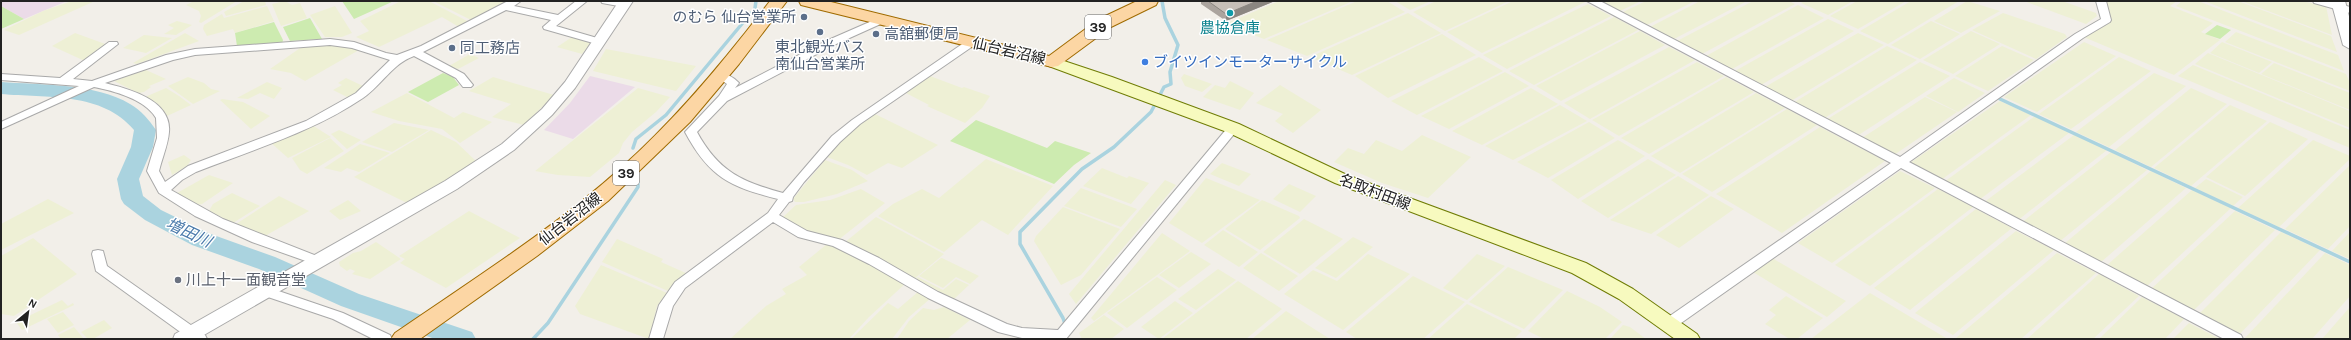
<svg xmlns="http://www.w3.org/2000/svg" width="2351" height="340" viewBox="0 0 2351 340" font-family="Karla,'Noto Sans JP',sans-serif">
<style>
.industrial{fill:#ebdbe8}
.farmland{fill:#eef0d5}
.grass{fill:#cdebb0}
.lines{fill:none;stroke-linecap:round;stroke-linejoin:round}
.stream{stroke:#aad3df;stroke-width:3.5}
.river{fill:#aad3df;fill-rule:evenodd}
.minor-casing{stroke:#a9a9a9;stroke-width:2}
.tertiary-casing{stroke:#a9a9a9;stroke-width:2}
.secondary-casing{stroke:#707d05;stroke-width:2}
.primary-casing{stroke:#a06b00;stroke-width:2}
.minor{fill:#fff;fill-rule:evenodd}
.tertiary{fill:#fff;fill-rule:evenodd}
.secondary{fill:#f7fabf;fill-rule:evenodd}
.primary{fill:#fcd6a4;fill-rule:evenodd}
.wall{fill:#aba49e}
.shaded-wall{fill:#8b8681}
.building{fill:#c7bfb8;stroke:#8b8681}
.culture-dot{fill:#0f9aa8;stroke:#fff;stroke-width:1.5}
.service-dot{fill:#5c6f8a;stroke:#fff;stroke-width:1.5}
.shop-dot{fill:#3f7fe0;stroke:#fff;stroke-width:1.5}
.worship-dot{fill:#6b7280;stroke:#fff;stroke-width:1.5}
.labels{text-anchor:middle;stroke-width:3;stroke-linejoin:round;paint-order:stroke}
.shield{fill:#fff;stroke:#646464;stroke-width:1}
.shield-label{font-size:14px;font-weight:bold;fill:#222}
.service-label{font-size:15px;fill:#4e5e75;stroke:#fff;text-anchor:start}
.culture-label{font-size:15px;fill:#0d838f;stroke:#fff}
.street-label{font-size:15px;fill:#222;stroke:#fff}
.shop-label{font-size:15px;fill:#366cbe;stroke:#fff;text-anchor:start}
.worship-label{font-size:15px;fill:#5b616d;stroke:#fff;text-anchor:start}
.water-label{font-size:16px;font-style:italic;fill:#4a7aab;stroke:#fff}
</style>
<rect width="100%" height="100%" fill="#f2efe9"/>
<!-- industrial -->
<path class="industrial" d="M1,1h66l-43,18 -23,-13z
M590,76l45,11 -62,52 -29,-9 26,-27z"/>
<!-- farmland -->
<path class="farmland" d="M72,1h23l-76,34 -15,-5 39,-19z
M194,1h43l-36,22 -2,-1 2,-6 -2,-5 -13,-6z
M244,1h21l1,4 -40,11 -2,-4z
M285,1l7,4 8,-2 7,15 -26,8 -9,-22z
M401,1h28l40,21 -10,5 -17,-10 -63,30 -23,-10 13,-6 -9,-10z
M433,1h68l4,2 -34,17z
M1279,1h74l-89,38 -39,-15z
M1357,1h30l18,11 -98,44 -40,-16z
M1395,1h36l-21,9z
M1436,1h73l-64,30 -32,-19z
M1513,1l72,1 -103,51 -35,-21z
M1601,1h40l-21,10z
M1646,1h49l-48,24 -24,-13z
M1700,1h47l-73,38 -24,-12z
M1753,1h36l6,3 -93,50 -25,-13z
M1804,1h49l-25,14 -27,-12z
M1857,1h49l-48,28 -28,-13z
M1911,1h48l-71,43 -28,-13z
M1967,1l33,10 -39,22 -27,-12z
M2024,1h38l34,12 1,3 -11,8z
M2106,1h71l-7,5 43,17 -12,9 19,8 -46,35 -88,-37 -2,-3 26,-14z
M2182,1h16l140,54 6,16 -168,-65z
M2204,1h34l93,35 6,16z
M2241,1h60l25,5 6,29z
M1588,4l23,12 -104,53 -24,-14z
M1798,5l26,13 -92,51 -26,-13z
M267,6l7,15 -39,12 -2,-4 -26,7 -4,-7 1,-4 18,-11 2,4z
M335,6l17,27 -10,4h-17l-15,-22z
M1408,13l33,20 -89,42 -42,-18z
M2003,13l62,21 2,3 -31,22 -64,-29z
M1614,17l24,13 -104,55 -25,-14z
M1828,19l26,12 -93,54 -26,-14z
M177,21l15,4 -16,10 -12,-1 10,-6 -6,-3z
M1931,21l29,13 -40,25 -29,-14z
M1640,31l25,14 -104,56 -25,-15z
M1971,31l29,13 -47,30 -30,-14z
M2236,32l110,42 4,9v8l-125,-49z
M75,33l33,12 -21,17 -35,-16z
M185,33l14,8 -62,23 -4,-1z
M1858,33l26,12 -93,56 -26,-14z
M1442,34l34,21 -88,43 -33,-22z
M144,35l28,3 -26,15 -23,-5z
M572,37l19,6 -9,11 -25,-7z
M2084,42l32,14 -79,56 -33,-15z
M2222,42l50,20 -13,11 -49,-20z
M338,45l21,5 -54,31 -14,-8 -21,-4 33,-23z
M1887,46l30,14 -94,59 -30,-16z
M2002,46l32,14 -46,31 -33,-15z
M1669,47l26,13 -105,59 -26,-16z
M606,49l90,17 -20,25 -83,-20z
M2208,53l142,58v17l-155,-64z
M470,54l9,4 -21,11 -9,-3z
M1479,57l24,14 -86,44 -26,-14z
M2119,57l32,14 -80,58 -32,-15z
M1697,62l27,14 -105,60 -27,-16z
M1920,62l30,14 -93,60 -31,-16z
M2274,63l76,30v17l-89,-36z
M2193,65l157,65v18l-172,-72z
M146,70l20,9 -17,7 2,1 -7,5 -6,1 -24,-12z
M1505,72l24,14 -80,43 -28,-13z
M2154,73l32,13 -77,61 -33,-15z
M1184,74l28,10 -10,8 -17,-6 -4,-8z
M930,76l32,12 2,-1 26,9 -8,12 -17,15 -38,-17 2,-1 -25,-13z
M188,77l16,6 7,6 9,2 -27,13 -25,-18z
M493,77l61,18 -30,30 -32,-8 19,-13 -42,-13z
M1726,77l28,15 -105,62 -28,-16z
M346,78l17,8 1,2 -15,10 -16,-8 9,-5 -4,-2z
M1954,78l31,15 -27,19 -32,-16z
M1230,81l24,12 -14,17 -37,-13 12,-12 10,3z
M267,82l15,6 -8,11 -14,-6 -12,6 -11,-1z
M1280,85l41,25 -28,23 -18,-12 8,-7 -27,-11z
M166,88l13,8 12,9 -24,11 -9,-12 -13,-7z
M638,88l32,9 -14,15 -24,20 -9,11 -4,10 -29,24 -32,-2 -23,-4z
M1531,88l27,16 -76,41 -30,-14z
M2191,88l36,16 -76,63 -36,-17z
M407,93l47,25 9,-6 29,10 -32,21 -18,-14 -43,-8 -28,-9z
M1756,93l29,15 -105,65 -29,-17z
M1925,97l32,15 -63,43 -32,-17z
M222,99l21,3 27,14 -19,13 -31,-29z
M2000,101l31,14 -90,65 -31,-17z
M1560,105l27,16 -74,39 -28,-14z
M2230,105l37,16 -76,65 -37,-18z
M1787,109l30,16 -105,67 -30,-18z
M873,113l65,32 -36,23 -14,-5 -21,12 -19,-10 -21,-8 19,-22z
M2035,116l34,17 -90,67 -35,-18z
M1589,122l26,16 -67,40 -31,-16z
M2270,122l38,17 -63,57 -39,-19z
M394,123l35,7 -37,22 -30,-10z
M312,125l19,12 -43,21 -18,-16z
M1820,127l65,34 -103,72 -66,-39z
M339,130l22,10 -14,9 -16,-15z
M431,130l25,12 21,20 -70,41 -53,-26z
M1422,135l49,22 -43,41 -46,-15 -48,-21 14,-14 16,6 12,-14 26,11z
M2074,135l33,15 -90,71 -34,-18z
M330,138l14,13 -37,23 -7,-4 -8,-12z
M1618,140l27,16 -67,43 -27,-19z
M2313,140l37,16v3l-71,68 -41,-19z
M360,144l30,9 -31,19 -12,-4 -6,4 -17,-4z
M2111,152l36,18 -88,72 -38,-19z
M184,155l7,5 -4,6 -15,9 -4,-13z
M986,159l67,27 -45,49 -26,-15 -38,32 -66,-36 15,-12 29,-15 17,9z
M1648,159l28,16 -68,43 -27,-17z
M825,160l27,10 16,11 -31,13 -33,8h-9l-2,-3z
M1222,163l29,11 -12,12 -29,-12z
M2350,165v61l-22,23 -43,-20z
M1102,168l25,10 2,-2 20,7 -18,21 -48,-18z
M1900,171l35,17 -103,75 -34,-20z
M2151,171l35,17 -86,75 -36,-19z
M209,175l24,8 -31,21 -6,1 -19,-12z
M1678,176l31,19 -58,39 -41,-14z
M1206,178l54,22 -58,43 -33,-20z
M2206,179l37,18 -10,9 -38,-18z
M1165,180l11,5 -100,119 -7,-10z
M1289,184l27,12 -16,16 -27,-13z
M1081,188l56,21 -16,18 -57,-21z
M861,189l24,14 -48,38 -30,-8 -21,-11 -3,-5 13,-12 34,-5z
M1938,189l35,18 -103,79 -35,-21z
M2192,190l39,18 -85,79 -40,-21z
M232,193l28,13 -27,17 -24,-12 4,-7z
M279,196l30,15 -44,25 -29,-12z
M1711,196l23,13 -55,39 -23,-13z
M48,199l26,14 -73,37v-26z
M348,200l13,11 -21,9 -11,-9z
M1262,200l37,16 1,2 -40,32 -35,-21z
M1063,207l57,22 -39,46 -20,10 -27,-44 2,-5z
M1976,209l36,19 -102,82 -36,-22z
M469,211l51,27 -74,50 -46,-25 5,-4 -6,-3z
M2235,211l40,19 -83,82 -42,-22z
M876,217l68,37 -31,26 -69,-37z
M1304,219l39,20 -43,35 -37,-22z
M1223,230l35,22 -19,15 -35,-22z
M2016,231l38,19 -101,85 -38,-22z
M2281,232l39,18 -82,86 -40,-21z
M2350,232v27l-18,-8z
M1162,233l28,18 -96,70 -3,-3z
M1353,237l20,10 -37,31 -21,-10z
M33,238l44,36 -63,42 -13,-2v-58z
M617,239l46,20 -2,3 27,12 -20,17 -66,-29z
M376,242l25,17 -31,20 -18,-5 3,-3 -5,-2 -3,2 -7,-5 -1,-4 14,-9 8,-2z
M827,244l15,4 64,35 -37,34 -20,22h-119l36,-33 20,-12 -4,-5 25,-14 -8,-8z
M1191,252l20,12 -32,24 -20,-13z
M1261,253l37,23 -19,15 -36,-23z
M2057,253l39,20 -75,66 -65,-1z
M2325,253l25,12v31l-38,43h-68z
M1368,254l42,20 -67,56 -59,-36 29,-24 24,11z
M1477,254l28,12 -38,34 -24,-12z
M941,258h1l37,18 -9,8 -14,-7 -13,11 -24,-12z
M1772,258l74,43 -19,16 -74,-45z
M601,265l66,28 -10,13 -8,33 -69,-25 -5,-8z
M1508,267l55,23 -39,39 -55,-27z
M1218,269l18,11 -40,30 -18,-11z
M2099,274l40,22 -46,43h-66z
M1413,276l52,26 -42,37h-66l-11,-7z
M918,277l25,13 13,-11 13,6 -15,14 -39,-19z
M1157,277l20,13 -50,38 -20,-15z
M1238,281l44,28 -36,30h-84z
M919,291l12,7 -22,19 -17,22h-41l37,-36 10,6z
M1567,291l33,16 22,15 -17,17h-61l-16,-8z
M1870,293l76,45 -135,1z
M1786,296l37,22 -26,21 -9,-1 -23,-14 11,-9 -7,-5z
M2142,297l42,22 -19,20h-66z
M62,300l6,6 5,-3 1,2 -52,25 -6,-8z
M1175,301l18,12 -34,26 -18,-12z
M1467,304l55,27 -8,8h-86z
M944,307l26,13 -23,19h-50l12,-18 14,-13 11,2z
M2350,307v32h-28z
M1286,311l44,28h-78z
M63,312l11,13 -16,8 -11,-14z
M1104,315l20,14 -13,10h-29l-3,-6z
M104,320l8,8 -19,11h-5l-7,-7z
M2189,323l31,16h-47z
M1623,325l7,2 16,12h-36z
M74,327l10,12h-23l-3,-4z"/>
<!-- grass -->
<path class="grass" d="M342,1h52l-40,18z
M1,6l23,13 -23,10z
M310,18l12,21 -32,2 -7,-14z
M274,22l9,18 -1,4 -45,2 -2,-13z
M2217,25l14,5 -11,9 -15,-5z
M443,73l10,4 6,8 -31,17 -20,-10z
M976,120l71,28 8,-7 36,12 -17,12 -20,19 -104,-43z"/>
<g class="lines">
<!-- stream -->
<path class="stream" d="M755,8l1,-7
M2000,99l350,163
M633,148l3,-9 30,-24 85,-102
M1066,327l-3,-9 -43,-74v-12l62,-63 32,-22 37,-35 13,-25 7,-3 -1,-12 8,-27 -13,-27 -3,-17
M533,339l15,-16 90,-136v-4"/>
<!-- river -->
<path class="river" d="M1,82c39,3 95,1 129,22 11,6 19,16 26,26l-3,17 -14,32 4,17 18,14 47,23 67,24 84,37 113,38 4,7h-41l-94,-33 -82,-37 -67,-24 -47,-25 -21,-16 -3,-5 -4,-20 14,-32 3,-17c-31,-38 -88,-32 -133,-36z"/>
<defs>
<path id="minor" d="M508,1h13l-7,5 44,9 18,-14h11l-31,25 48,14 1,2 -5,3 -56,-16 -1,-2 8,-7 -45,-10 -83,42 41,22 9,11 -2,2h-8l-7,-9 -42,-22c-22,8 -32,29 -51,42 -50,34 -111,52 -167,74l-14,8 -11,10 52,29 99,39 2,3 -2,3 -5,1 -65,-23 -57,-26 -36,-23 -12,-22 10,-33 -1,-20c-11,-19 -42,-27 -62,-31l-93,42v-7l78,-36 -78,-6v-6l59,4 49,-36h8l1,2 -45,35 19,2 74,-26 29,-6 135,-10 24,3 32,11 11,2 24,-9zM330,45l22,3 38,12 -34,33 -50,28 -118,45 -23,16 -6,-11c3,-13 9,-26 10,-39 3,-32 -40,-43 -64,-49l68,-23 22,-5z
M601,1h23l5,3 -5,3 -22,-4z
M1587,1h13l300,156 175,-123 26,-15 -5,-18h10l5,19 -1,2 -27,16 -174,124 332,173 2,4h-19l-323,-171 -227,160h-10l-2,-4 2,-4 227,-157z
M2313,1h16l21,6v6l-36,-10z
M881,17l4,1 1,2 -1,2 -51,23 -107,56 -30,31c21,39 45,50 86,61l49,-57 20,-16 116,-80h8l1,2 -1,2 -116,80 -20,18 -36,40 -11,15 -1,4 -3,1 -10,13 28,16 35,9 37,18 59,34 69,32 15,4 36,2 171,-204 4,-1 6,3 -173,211 -44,-1 -24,-6 -70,-34 -59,-34 -36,-18 -35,-9 -25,-15 -88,66 -12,18 -10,33h-14l10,-34 16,-23 93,-69 10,-14c-48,-12 -69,-22 -93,-67l34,-36 8,-12 -13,-9 1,-2c8,-2 18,4 24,10l-4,5 91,-47z
M98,250l5,1 4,15 98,69 2,4h-17l-94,-68 -4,-17 1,-3z
M264,286l79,27 47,22 2,4h-19l-40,-20 -74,-25 -2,-3 2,-3z"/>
<path id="tertiary" d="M619,1h14l-58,87 -23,27 -38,35 -57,39 -260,150h-24l2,-5 270,-153 57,-37 40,-35 23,-27z
M2331,1h14l5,19v29l-7,-4z"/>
<path id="secondary" d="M1052,57l60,20 127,47 108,51 239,88 47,26 64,45 3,5h-25l-56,-40 -47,-26 -237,-90 -108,-51 -181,-67 -2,-3 2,-3z"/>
<path id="primary" d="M770,1h17l-48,63 -49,58 -82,79 -71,55 -117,83h-29l4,-6c77,-53 157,-103 227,-166 55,-49 103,-107 148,-166z
M799,1h28l222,55 50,-37 38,-18h21l-2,4 -45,22 -53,39 -6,1 -251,-62z"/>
</defs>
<!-- minor casing -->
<use href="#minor" class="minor-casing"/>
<!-- tertiary casing -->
<use href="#tertiary" class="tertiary-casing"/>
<!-- secondary casing -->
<use href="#secondary" class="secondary-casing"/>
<!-- primary casing -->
<use href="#primary" class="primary-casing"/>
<!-- minor -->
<use href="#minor" class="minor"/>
<!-- tertiary -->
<use href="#tertiary" class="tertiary"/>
<!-- secondary -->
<use href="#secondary" class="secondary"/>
<!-- primary -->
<use href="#primary" class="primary"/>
</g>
<!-- wall -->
<path class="wall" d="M1201,1h74l-49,20 -25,-17z"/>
<!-- shaded-wall -->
<path class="shaded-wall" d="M1257,1h18l-49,20v-7z"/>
<!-- building -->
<path class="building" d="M1208,1h49l-31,13z"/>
<!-- markers -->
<circle class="culture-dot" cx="1230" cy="13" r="4"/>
<g class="service-dot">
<circle cx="804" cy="17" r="4"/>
<circle cx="820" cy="32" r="4"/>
<circle cx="876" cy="34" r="4"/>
<circle cx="452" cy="48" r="4"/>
</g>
<circle class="shop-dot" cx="1145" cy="62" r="4"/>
<circle class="worship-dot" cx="178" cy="280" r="4"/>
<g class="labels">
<!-- shield labels -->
<g class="shield">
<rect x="1085" y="15" width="26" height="24" rx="3"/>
<rect x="613" y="161" width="26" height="24" rx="3"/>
</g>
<g class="shield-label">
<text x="1098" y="32">39</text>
<text x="626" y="178">39</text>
</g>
<!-- service labels -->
<g class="service-label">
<text x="796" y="22" text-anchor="end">のむら 仙台営業所</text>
<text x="884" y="39">高舘郵便局</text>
<text x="820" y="52" text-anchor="middle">東北観光バス<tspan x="820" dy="17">南仙台営業所</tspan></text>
<text x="460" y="53">同工務店</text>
</g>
<!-- culture labels -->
<g class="culture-label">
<text x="1230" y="33">農協倉庫</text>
</g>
<!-- street labels -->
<g class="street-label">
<text transform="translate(1009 51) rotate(13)" y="5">仙台岩沼線</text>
<text transform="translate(1375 192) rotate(21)" y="5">名取村田線</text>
<text transform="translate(570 219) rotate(-38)" y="5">仙台岩沼線</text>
</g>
<!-- shop labels -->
<g class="shop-label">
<text x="1153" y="67">ブイツインモーターサイクル</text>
</g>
<!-- worship labels -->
<g class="worship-label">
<text x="186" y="285">川上十一面観音堂</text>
</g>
<!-- water labels -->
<g class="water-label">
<text transform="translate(189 232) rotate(25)" y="6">増田川</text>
</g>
</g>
<!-- border -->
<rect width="2351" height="340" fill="none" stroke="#222222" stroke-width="4"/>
<!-- north arrow -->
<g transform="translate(28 312) rotate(29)" stroke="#ffffff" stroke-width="3" paint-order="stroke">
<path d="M0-3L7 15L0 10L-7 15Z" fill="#222222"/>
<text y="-6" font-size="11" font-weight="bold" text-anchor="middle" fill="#222222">N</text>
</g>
</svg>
